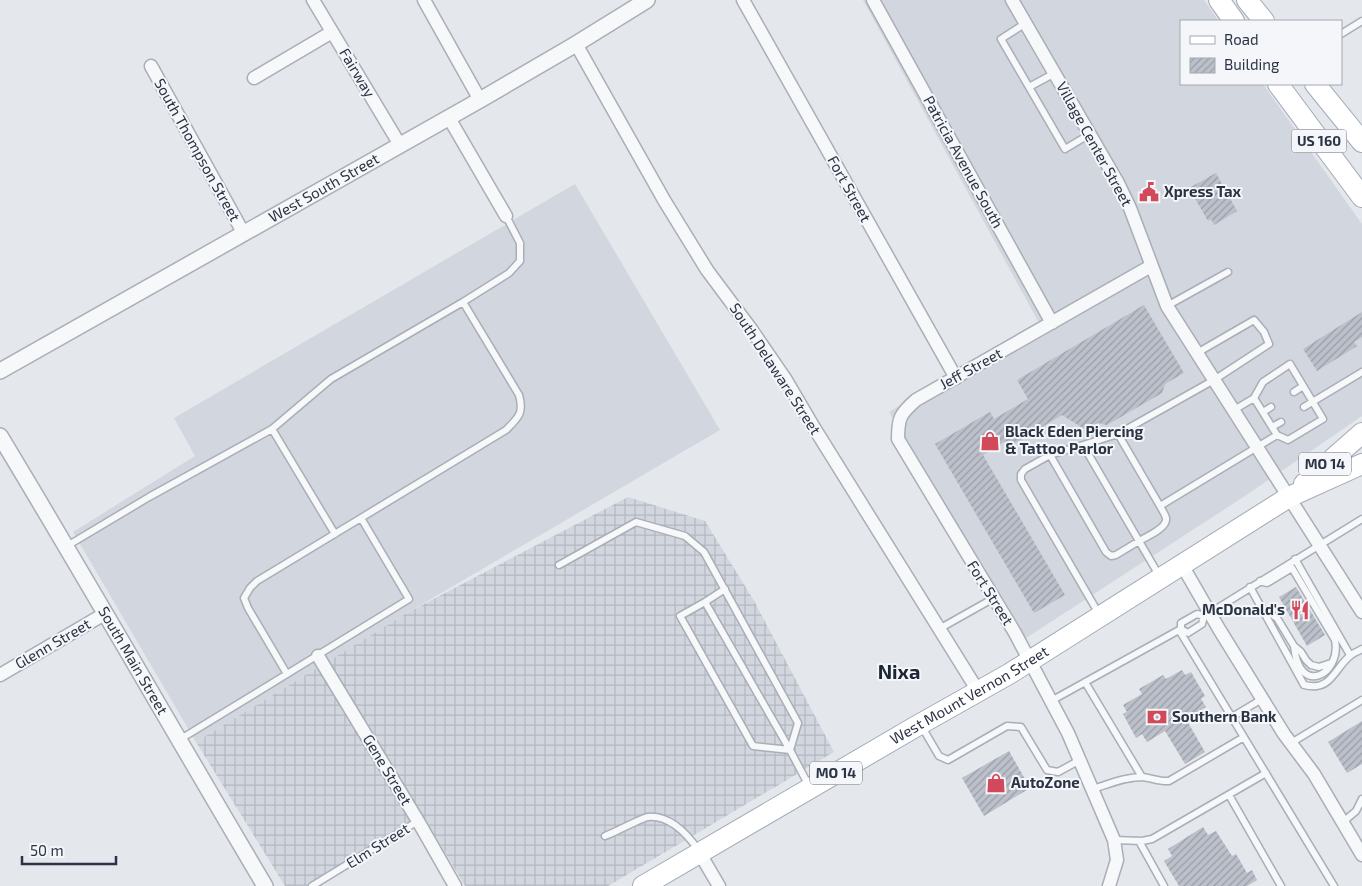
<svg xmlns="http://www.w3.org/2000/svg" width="1362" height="886" viewBox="0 0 1362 886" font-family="'Exo 2',sans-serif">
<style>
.built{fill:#d2d6de}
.industrial{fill:url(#industrial-grid)}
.building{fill:url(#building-hatch)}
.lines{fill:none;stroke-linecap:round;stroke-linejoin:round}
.service-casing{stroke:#a9aeb7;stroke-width:9}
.minor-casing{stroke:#a9aeb7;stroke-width:15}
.tertiary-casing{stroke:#a9aeb7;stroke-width:18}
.primary-casing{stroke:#a3abb8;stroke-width:22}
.service{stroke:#f7f8fa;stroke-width:6}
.minor{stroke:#f7f8fa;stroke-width:12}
.tertiary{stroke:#f7f8fa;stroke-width:15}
.primary{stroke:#fff;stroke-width:20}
.labels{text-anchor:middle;stroke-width:4;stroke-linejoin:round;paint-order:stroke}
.shield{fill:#f4f6f9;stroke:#676e7b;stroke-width:1}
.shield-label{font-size:14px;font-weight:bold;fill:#2b3445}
.street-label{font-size:15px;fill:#2b3445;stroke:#f4f6f9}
.poi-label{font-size:15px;font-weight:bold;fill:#2b3445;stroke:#f4f6f9;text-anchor:start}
.district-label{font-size:20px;font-weight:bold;fill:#1d2536;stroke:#f4f6f9}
</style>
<defs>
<pattern id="industrial-grid" width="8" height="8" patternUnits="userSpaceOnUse" patternTransform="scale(1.25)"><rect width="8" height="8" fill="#d2d6de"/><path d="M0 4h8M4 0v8" fill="none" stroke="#b4b8c0"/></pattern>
<pattern id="building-hatch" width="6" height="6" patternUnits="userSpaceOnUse" patternTransform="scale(1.25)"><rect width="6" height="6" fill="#bbc0ca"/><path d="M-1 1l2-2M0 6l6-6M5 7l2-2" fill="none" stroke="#989da6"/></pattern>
</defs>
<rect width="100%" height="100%" fill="#e4e7ec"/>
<!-- built -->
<path class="built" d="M863,0h341l15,21h-38v63h82l99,140v192l-117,80 -219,142 -137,-226 150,-89z
M575,184l145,246 -313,183 -211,129 -123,-210 122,-76 -21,-38z"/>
<!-- industrial -->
<path class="industrial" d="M628,497l77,24 48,78 81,153 -226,134h-143l-42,-70 -116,70h-22l-89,-144 211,-129z"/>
<!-- building -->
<path class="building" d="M1216,173l21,38 -23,14 -3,-6 -3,2 -19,-33z
M1144,305l40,68 -19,11 -3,9 -55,32 -9,-2 -12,7 -24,-15 -53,32 -3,-6 -23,14 82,140 -31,18 -99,-169 55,-32 4,7 34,-20 -11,-19z
M1362,312v25l-8,5 3,4 -40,25 -14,-22z
M1296,587l29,48 -18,11 -28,-49z
M1182,670l3,5 6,-3 14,24 -4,3 5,8 -20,12 19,33 -20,12 -20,-33 -18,11 -5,-8 -6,4 -13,-24 4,-2 -4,-7 19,-11 -3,-5 24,-14 3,4z
M1362,721v43l-15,9 -19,-31z
M1009,751l21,37 -46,28 -22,-38z
M1203,827l5,8 8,-4 16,25 4,-2 11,19 5,-3 5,10 -10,6h-68l-15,-25 8,-5 -4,-7z"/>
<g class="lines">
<defs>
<path id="service" d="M1026,23l-25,16 64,110 25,-15
M1341,34l21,-13
M1029,87l26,-14
M1167,306l61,-34
M1197,353l57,-33 10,12 5,12 -55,36 -96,54 42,72 117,-71 -23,-37 -20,12
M1294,392l9,-6
M1254,398l9,-16 27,-18 33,55 -35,21 -11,-5
M1304,407l58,-35
M1263,412l8,-5
M1272,427l9,-5
M272,429l63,105
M1083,445l35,-11
M1050,455l33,-10 56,96c7,-4 29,-13 27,-23 -1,-4 -4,-8 -6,-12
M67,546l82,-49 123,-68 59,-50 132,-77
M1295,559l55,96
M559,565l77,-43 49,14 19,16 94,171 -8,27
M1260,581l7,2 25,-15 43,72c7,34 -36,58 -41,6
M1250,587l54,98c28,7 30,-17 47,-30 4,-3 8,-4 11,-6
M705,602l20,-13
M1263,609l14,9 17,28 7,6 5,8 5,5 8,2 12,-4
M1099,614l-78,-134v-6l4,-5 25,-14 56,97 5,4 5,-1 23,-14 21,36
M1208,614l154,-95
M939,629l55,-31
M1179,630l155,256
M287,674l122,-75 -48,-81 145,-88c13,-13 18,-17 13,-35l-56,-93 46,-29 11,-12v-18l-14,-27
M1085,682l57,95
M1051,701l128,-71 2,-1v-6l16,-9 7,2 -2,8 -14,9 -7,-4
M1232,717l30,-18
M922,727l17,29 9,4 59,-34 14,1 26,43 11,2 22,-12
M179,740l108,-66 -39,-66 -4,-10 6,-10 7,-7 104,-63
M1291,743l71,-43
M790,750l-37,-4 -73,-130 25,-14 85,148 19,36
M1093,789c16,-5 32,-12 49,-12 10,1 18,5 27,4l75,-44
M1229,795l52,91
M1343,822l13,-11 6,-12
M605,836c9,-3 36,-18 43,-19 23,-2 40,18 51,34
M1114,840l28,1 10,-2 114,-66
M1139,841l25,45
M312,886l106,-65"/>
<path id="minor" d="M313,0l87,145
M424,0l56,100
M743,0l213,378
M873,0l179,323
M1012,0l106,183 12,25 37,98 195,306
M576,44l88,156 43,70 44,59 35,51 27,46 165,265
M151,66l93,168
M254,78l78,-46
M449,118l57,98
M1182,565l37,64 65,105 30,40 48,81
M318,656l100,165 37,65
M0,675l106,-62
M699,852l20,34
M1109,886l8,-26 -3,-20 -46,-107 -53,-100 -117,-194c0,-21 2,-25 18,-39l235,-134"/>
<g id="tertiary">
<path id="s1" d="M0,371l480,-271 96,-56 71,-44"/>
<path id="s2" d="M0,436c90,149 176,300 265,450"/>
</g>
<g id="primary">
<path d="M1219,0l15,21"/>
<path d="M1247,0l17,21"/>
<path d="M1278,84l84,113"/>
<path d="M1315,84l47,58"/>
<path d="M1304,484l58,-51"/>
<path id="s3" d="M643,886l272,-159 94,-53 280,-177 73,-33"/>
</g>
</defs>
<!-- service casing -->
<use href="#service" class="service-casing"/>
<!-- minor casing -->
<use href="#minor" class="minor-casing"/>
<!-- tertiary casing -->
<use href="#tertiary" class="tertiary-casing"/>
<!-- primary casing -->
<use href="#primary" class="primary-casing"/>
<!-- service -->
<use href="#service" class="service"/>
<!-- minor -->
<use href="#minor" class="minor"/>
<!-- tertiary -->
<use href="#tertiary" class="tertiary"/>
<!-- primary -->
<use href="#primary" class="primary"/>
</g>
<!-- icons -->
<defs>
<symbol id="civic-bare" viewBox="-9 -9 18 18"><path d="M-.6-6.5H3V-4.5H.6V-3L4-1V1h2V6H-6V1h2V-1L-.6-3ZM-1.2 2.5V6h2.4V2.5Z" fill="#d1495b" stroke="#f4f6f9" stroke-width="2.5" paint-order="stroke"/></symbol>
<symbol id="shop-bare" viewBox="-9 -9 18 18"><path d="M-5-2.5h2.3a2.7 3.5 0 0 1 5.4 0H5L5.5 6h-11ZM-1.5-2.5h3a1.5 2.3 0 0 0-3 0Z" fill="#d1495b" stroke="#f4f6f9" stroke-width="2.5" paint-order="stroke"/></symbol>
<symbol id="restaurant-bare" viewBox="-9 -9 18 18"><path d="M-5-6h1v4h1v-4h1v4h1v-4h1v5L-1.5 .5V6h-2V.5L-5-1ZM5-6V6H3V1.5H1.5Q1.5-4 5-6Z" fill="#d1495b" stroke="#f4f6f9" stroke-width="2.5" paint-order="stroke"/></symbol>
<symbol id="bank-bare" viewBox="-9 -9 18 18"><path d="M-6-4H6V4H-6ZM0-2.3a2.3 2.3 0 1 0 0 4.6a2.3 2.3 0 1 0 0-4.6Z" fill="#d1495b" stroke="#f4f6f9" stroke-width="2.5" paint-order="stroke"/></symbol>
</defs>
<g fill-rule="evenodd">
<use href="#civic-bare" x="1135" y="178" width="28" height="28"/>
<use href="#shop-bare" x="976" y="427" width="28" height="28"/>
<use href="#restaurant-bare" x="1286" y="596" width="28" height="28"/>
<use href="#bank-bare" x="1143" y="703" width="28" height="28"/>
<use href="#shop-bare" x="982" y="769" width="28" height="28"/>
</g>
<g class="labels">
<!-- shield labels -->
<g class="shield">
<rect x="1291.5" y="129.5" width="55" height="23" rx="4"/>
<rect x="1299" y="452.5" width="52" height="23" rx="4"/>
<rect x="810" y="761.5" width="52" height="23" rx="4"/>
</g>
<g class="shield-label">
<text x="1319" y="146">US 160</text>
<text x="1325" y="469">MO 14</text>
<text x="836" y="778">MO 14</text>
</g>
<!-- street labels -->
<g class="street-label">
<text transform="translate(357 73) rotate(59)" y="5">Fairway</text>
<text transform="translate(1094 144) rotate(61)" y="5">Village Center Street</text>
<text transform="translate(197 150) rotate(61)" y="5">South Thompson Street</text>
<text transform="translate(963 162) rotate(61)" y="5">Patricia Avenue South</text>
<text dy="5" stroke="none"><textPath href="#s1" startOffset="372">West South Street</textPath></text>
<text transform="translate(849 189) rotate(61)" y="5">Fort Street</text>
<text transform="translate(775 369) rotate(57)" y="5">South Delaware Street</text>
<text transform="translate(971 369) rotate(-29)" y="5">Jeff Street</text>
<text transform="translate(990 593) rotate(58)" y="5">Fort Street</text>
<text transform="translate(53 644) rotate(-30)" y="5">Glenn Street</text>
<text dy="5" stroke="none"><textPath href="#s2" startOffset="261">South Main Street</textPath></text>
<text dy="5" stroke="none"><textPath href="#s3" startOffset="378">West Mount Vernon Street</textPath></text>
<text transform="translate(387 770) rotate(59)" y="5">Gene Street</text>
<text transform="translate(378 846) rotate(-32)" y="5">Elm Street</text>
</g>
<!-- poi labels -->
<g class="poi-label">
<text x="1164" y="197">Xpress Tax</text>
<text x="1005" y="437">Black Eden Piercing<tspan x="1005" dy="17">&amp; Tattoo Parlor</tspan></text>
<text x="1285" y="615" text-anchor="end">McDonald's</text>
<text x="1172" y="722">Southern Bank</text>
<text x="1011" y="788">AutoZone</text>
</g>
<!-- district labels -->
<g class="district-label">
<text x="899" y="679">Nixa</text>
</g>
</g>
<!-- legend -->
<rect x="1180" y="20" width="162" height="65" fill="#f4f6f9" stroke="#a4a8b1"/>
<rect x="1190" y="36" width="25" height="8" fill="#ffffff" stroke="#a4a8b1"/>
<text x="1224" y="45" font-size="15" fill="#2b3445">Road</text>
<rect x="1190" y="58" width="25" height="15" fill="url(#building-hatch)" stroke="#a4a8b1"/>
<text x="1224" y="70" font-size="15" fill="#2b3445">Building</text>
<!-- scale -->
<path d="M22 856v8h94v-8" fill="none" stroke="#2b3445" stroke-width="2.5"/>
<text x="30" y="856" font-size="15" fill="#2b3445" stroke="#f4f6f9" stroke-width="4" paint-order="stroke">50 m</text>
</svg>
